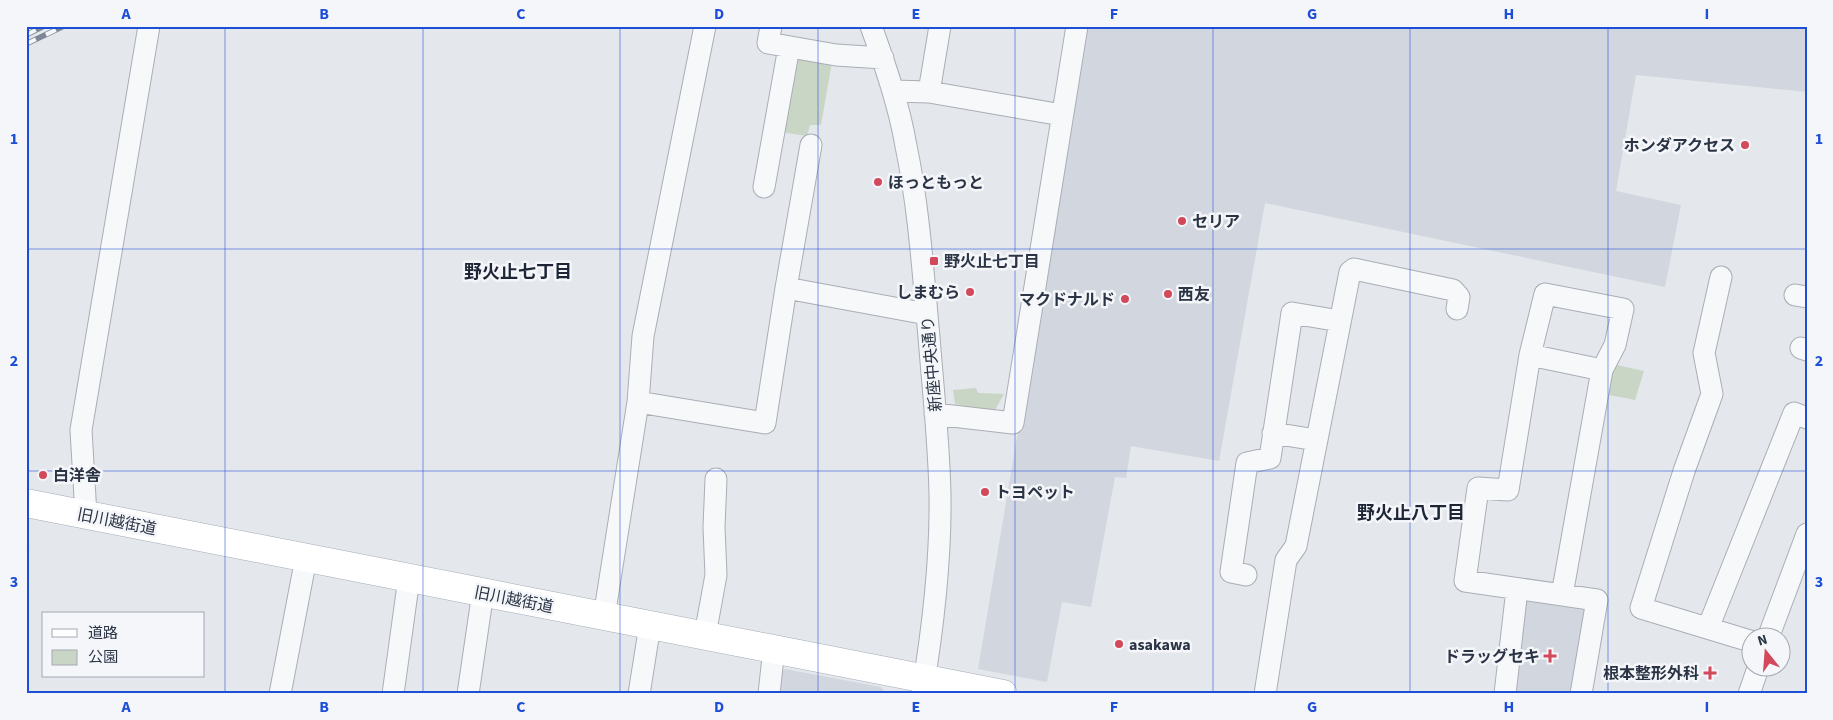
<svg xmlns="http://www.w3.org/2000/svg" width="1833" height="720" viewBox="0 0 1833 720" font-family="'Source Sans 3','Noto Sans JP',sans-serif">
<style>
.built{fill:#d2d6de}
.green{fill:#c9d6c5}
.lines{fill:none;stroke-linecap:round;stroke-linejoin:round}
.stream{stroke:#9fb4cc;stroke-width:4.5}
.minor-casing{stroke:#a9aeb7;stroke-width:23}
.major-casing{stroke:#a3abb8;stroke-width:29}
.minor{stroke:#f7f8fa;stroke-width:21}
.major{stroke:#fff;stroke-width:28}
.rail-casing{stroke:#7d8696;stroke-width:5.5}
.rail{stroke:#f4f6f9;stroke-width:4;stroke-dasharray:11;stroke-linecap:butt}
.grid{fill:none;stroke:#1d4ed8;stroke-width:1;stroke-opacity:0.55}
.poi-dot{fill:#d1495b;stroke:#f4f6f9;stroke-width:2}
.labels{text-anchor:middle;stroke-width:5;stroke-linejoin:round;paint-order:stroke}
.poi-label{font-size:16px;font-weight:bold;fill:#2b3445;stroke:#f4f6f9;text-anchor:start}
.street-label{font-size:16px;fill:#2b3445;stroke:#f4f6f9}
.neighbourhood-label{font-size:18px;font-weight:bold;fill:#1d2536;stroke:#f4f6f9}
.neatline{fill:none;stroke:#1d4ed8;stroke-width:2}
.grid-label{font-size:16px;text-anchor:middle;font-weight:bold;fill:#1d4ed8}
</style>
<rect width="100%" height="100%" fill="#e4e7ec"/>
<!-- built -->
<path class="built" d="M1086,26h721v66l-171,-17 -20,116 65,14 -16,82 -400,-84 -46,258 -88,-15 -5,32 -11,-1 -24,130 -29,-5 -15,80 -69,-13z
M1525,597l63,12 -13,85h-63z
M785,669l96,18 5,7h-110l2,-21z"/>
<!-- green -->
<path class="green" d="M793,57l39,5 -11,63h-11l-3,11 -26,-4z
M1612,364l32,7 -9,29 -31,-6z
M976,388l2,5 26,1 -10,18 -39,-8 -2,-14z"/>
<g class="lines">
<!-- stream -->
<path class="stream" d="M26,551l1,-3"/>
<defs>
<path id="minor" d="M771,26l-3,17 68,12 47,3
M871,26c14,39 28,79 35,120 13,62 17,127 23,191 4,52 10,105 11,158 1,66 -7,133 -18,199
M893,91l36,1 133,23
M929,92l11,-66
M764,187l25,-140
M1721,277l-17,76 8,41 -28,77 -43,137 109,33
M786,288l141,26
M1795,295l12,2
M1801,348l6,2
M1530,355l72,15
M638,402l127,21 21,-135 25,-143
M935,414l78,9 64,-397
M1273,433l43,7
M86,515l-5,-85 68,-404
M1246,575l-15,-3 16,-109 23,-5 22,-145 48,8
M1562,595l40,-225 13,-25 8,-36 -78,-15 -15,61 -22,135 -30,-2 -13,93 132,19 -16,94
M604,617l34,-215 5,-66 62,-310
M1708,628l86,-215 13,5
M705,635l11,-60 -2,-48 2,-48
M1768,638l39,-104
M280,694l26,-136
M393,694l16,-116
M468,694l15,-102
M639,694l11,-69
M769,694l5,-46
M1265,694l21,-134 10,-14 54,-274 4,-3 99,21 6,7 -2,12
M1505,694l12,-105
M1749,694l9,-26"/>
<path id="major" d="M26,503l977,191"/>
</defs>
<!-- minor casing -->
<use href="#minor" class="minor-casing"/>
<!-- major casing -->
<use href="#major" class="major-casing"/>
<!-- minor -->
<use href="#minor" class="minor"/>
<!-- major -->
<use href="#major" class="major"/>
<defs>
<path id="rail" d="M26,35l18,-9
M26,44l38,-18"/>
</defs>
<!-- rail casing -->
<use href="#rail" class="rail-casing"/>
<!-- rail -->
<use href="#rail" class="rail"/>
</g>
<!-- grid -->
<path class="grid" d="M225,26v668M423,26v668M620,26v668M818,26v668M1015,26v668M1213,26v668M1410,26v668M1608,26v668M26,249h1781M26,471h1781"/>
<!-- markers -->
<g class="poi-dot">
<circle cx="1745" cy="145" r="5"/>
<circle cx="878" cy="182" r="5"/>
<circle cx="1182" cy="221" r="5"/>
<rect x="929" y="256" width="10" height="10" rx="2.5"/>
<circle cx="970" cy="292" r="5"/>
<circle cx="1168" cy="294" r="5"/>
<circle cx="1125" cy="299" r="5"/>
<circle cx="43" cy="475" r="5"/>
<circle cx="985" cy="492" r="5"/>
<circle cx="1119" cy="644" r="5"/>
<path d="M1547.5 648.5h5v5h5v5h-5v5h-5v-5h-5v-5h5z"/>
<path d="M1707.5 665.5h5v5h5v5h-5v5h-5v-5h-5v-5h5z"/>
</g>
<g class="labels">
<!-- poi labels -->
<g class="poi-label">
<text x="1735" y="151" text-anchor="end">ホンダアクセス</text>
<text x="888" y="188">ほっともっと</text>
<text x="1192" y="227">セリア</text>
<text x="944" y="267">野火止七丁目</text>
<text x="960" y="298" text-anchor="end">しまむら</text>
<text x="1178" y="300">西友</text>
<text x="1115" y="305" text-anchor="end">マクドナルド</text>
<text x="53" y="481">白洋舎</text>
<text x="995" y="498">トヨペット</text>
<text x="1129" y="650">asakawa</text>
<text x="1540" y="662" text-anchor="end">ドラッグセキ</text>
<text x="1699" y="679" text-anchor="end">根本整形外科</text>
</g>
<!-- street labels -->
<g class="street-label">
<text transform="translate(931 364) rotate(-95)" y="6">新座中央通り</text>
<text transform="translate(117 521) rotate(11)" y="6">旧川越街道</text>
<text transform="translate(514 599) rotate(11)" y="6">旧川越街道</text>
</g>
<!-- neighbourhood labels -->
<g class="neighbourhood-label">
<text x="518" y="278">野火止七丁目</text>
<text x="1411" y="519">野火止八丁目</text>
</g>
</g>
<!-- border -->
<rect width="1833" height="720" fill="none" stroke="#f4f6f9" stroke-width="55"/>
<!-- legend -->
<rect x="42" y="612" width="162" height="65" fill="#f4f6f9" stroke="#a4a8b1"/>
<rect x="52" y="629" width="25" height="8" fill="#ffffff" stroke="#a4a8b1"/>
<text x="88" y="638" font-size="15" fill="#2b3445">道路</text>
<rect x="52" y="650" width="25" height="15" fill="#c9d6c5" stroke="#a4a8b1"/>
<text x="88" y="662" font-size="15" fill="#2b3445">公園</text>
<!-- north arrow -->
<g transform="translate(1766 652) rotate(343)"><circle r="24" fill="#f4f6f9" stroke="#a4a8b1"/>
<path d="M0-4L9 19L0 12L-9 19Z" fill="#d1495b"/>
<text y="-8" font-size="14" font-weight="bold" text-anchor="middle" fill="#2b3445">N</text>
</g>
<rect x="28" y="28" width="1778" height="664" class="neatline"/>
<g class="grid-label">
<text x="126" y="19">A</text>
<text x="324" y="19">B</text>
<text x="521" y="19">C</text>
<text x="719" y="19">D</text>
<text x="916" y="19">E</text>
<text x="1114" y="19">F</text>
<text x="1312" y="19">G</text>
<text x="1509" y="19">H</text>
<text x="1707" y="19">I</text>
<text x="14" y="144">1</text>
<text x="1819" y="144">1</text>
<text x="14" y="366">2</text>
<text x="1819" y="366">2</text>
<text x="14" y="587">3</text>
<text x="1819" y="587">3</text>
<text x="126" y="712">A</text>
<text x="324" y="712">B</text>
<text x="521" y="712">C</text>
<text x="719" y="712">D</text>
<text x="916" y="712">E</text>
<text x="1114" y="712">F</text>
<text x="1312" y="712">G</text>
<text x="1509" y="712">H</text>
<text x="1707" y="712">I</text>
</g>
</svg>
